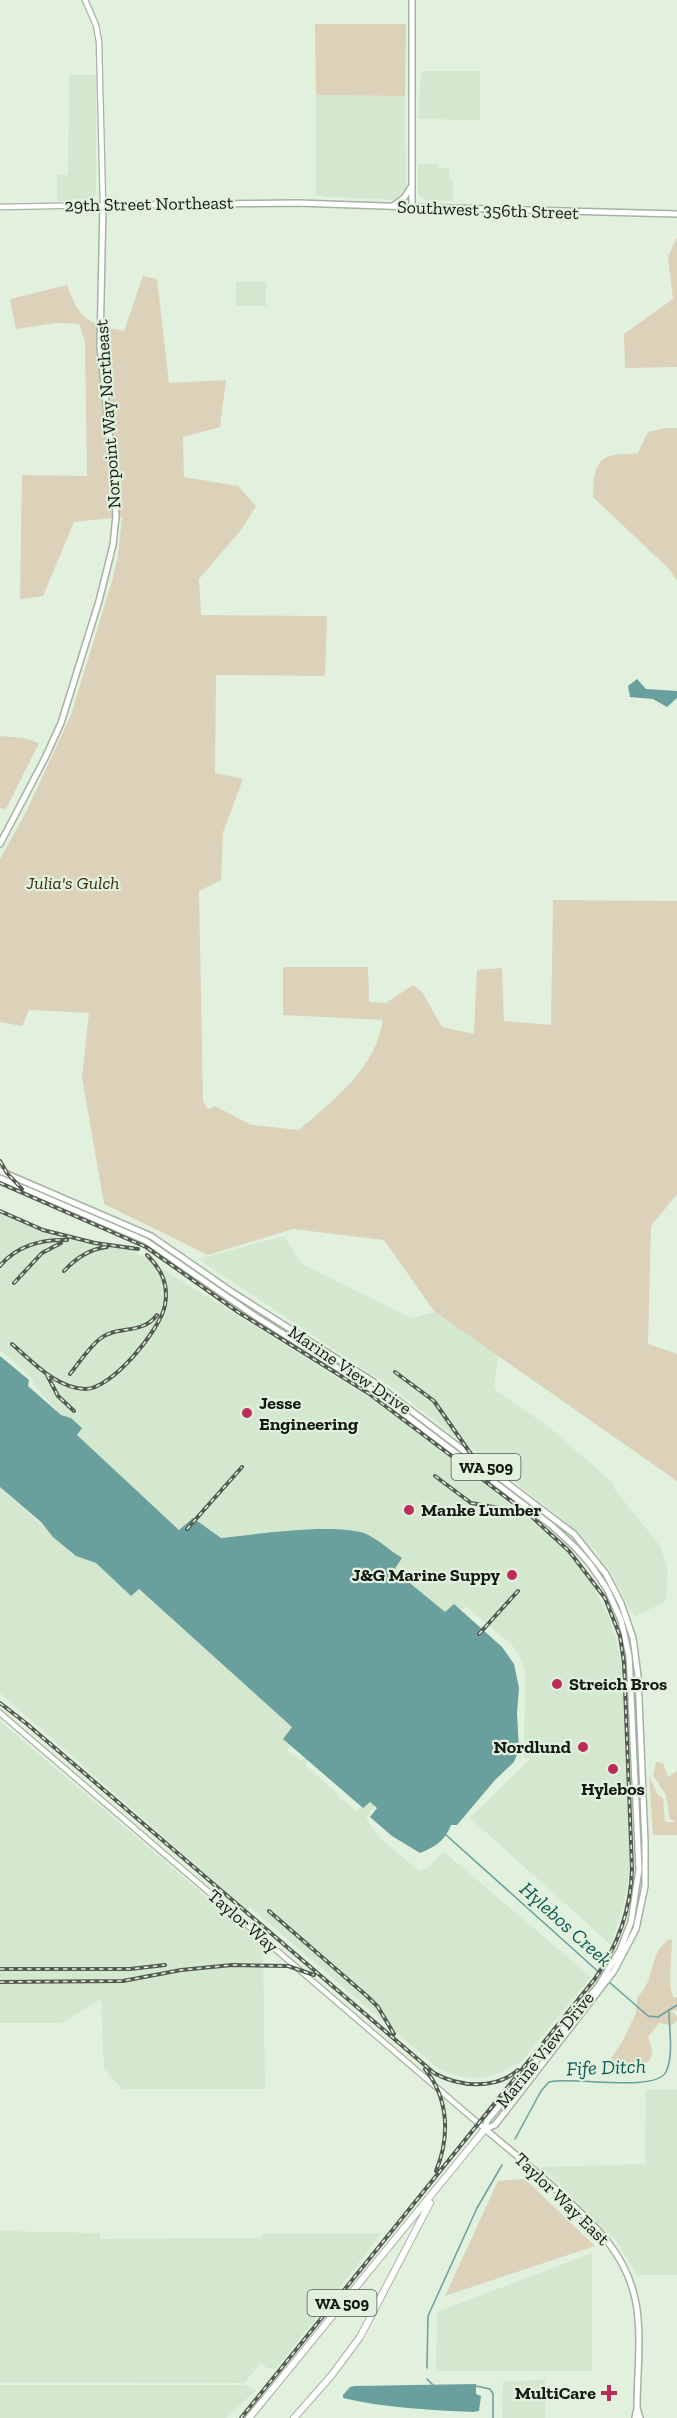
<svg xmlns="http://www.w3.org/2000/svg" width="677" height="2418" viewBox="0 0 677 2418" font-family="'Zilla Slab',serif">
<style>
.built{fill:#d4e8cf}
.green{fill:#dcd1b9}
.water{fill:#699f9c}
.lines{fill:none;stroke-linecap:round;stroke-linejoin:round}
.stream{stroke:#699f9c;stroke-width:1.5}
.tertiary-casing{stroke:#a5b3a1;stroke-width:7}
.secondary-casing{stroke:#a5b3a1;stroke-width:8}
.primary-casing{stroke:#a5b3a1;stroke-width:8}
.trunk-casing{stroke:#a5b3a1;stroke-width:8}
.tertiary{stroke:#fff;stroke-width:4.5}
.secondary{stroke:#fff;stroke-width:5}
.primary{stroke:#fff;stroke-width:5}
.trunk{stroke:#fff;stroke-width:6}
.rail-casing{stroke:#545c52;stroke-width:4}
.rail{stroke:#e2f1de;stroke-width:1.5;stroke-dasharray:4.5;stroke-linecap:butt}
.poi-dot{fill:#bb2c5b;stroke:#e2f1de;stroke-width:2}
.labels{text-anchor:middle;stroke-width:4.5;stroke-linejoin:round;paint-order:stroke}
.shield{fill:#e2f1de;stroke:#525a50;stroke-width:1.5}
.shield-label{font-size:16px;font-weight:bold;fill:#141913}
.street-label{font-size:18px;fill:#141913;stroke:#e2f1de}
.park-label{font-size:18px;font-style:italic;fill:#392b0a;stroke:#e2f1de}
.poi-label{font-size:18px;font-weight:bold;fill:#141913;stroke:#e2f1de;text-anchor:start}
.water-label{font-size:20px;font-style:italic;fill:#095957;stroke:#e2f1de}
</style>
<rect width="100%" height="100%" fill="#e2f1de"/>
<!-- built -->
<path class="built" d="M421,71h59v49l-62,-1z
M69,75h27v118l-2,5 -37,3v-26h11z
M316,95l89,1 1,92 -5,9 -7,3 -78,-4z
M418,164h20l1,4h10v13h4v20l-26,-1 -9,-5z
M236,282h30v24h-30z
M0,1211l42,20 41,11 43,4 250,156 163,124 35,33 19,27 15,29 10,31 4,21 8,202 -7,38 -12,38 -141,-127 60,-59 -6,-2 1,-85 -6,-17 -7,-10 -46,-39 -5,4 -7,-6 -9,9 -51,-43 8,-12 -36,-24 -62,-4 -83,8 -28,-20 -13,12 -103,-95 5,-7 -11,-10 -10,-3 -27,-30 -3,-8 -31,-27z
M284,1236l17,27 13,7 97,48 31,-8 57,37 -5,42 55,38 64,56 2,7 46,57 7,26 -2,28 -32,16 -23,-45 -17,-22 -29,-29 -171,-132 -196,-130z
M0,1487l76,69 20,7 35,33 7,-7 155,138 -10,12 8,7 -5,4 15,11 7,-7 3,2 -6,9 31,27 6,9 2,-1 12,12 13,-15 8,7 -11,14 14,20 39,33 10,-4 14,-16 148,126 -70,85 -23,12 -17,4 -19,-1 -22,-7 -190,-163 -3,3 -247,-217z
M0,1721l263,224 2,144h-143l-18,-20 -3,-70 -39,24h-62z
M646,2090h31v185h-40l-19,-32 -76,-76 103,-3z
M0,2231l100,2v6l161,-1 1,-4h119l-105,135 -9,-1 -6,-5 -17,20 -244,-1z
M592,2253v118h-156l1,-59z
M545,2380v38h-43l1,-37z
M0,2385h246l10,5 -30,28h-226z"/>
<!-- green -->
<path class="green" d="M315,24h91l-1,72 -89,-1z
M677,237v130l-52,1 -1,-34 49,-35 -5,-42z
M143,276l14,3 12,104 57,-3 -6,47 -37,10 1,40 54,9 18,20 -15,24 -42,49 2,36 126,1 -2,60 -109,-1 -1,98 28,6 -20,53 -2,48 -22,11 4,210 5,8 7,-3 36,19 48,5c36,-32 76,-60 84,-110l-100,-5v-48h85l1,35 17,1 27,-18 9,7 20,35 32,7 3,-64 25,-2 2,53 47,4 2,-125 124,1v293l-26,32 -3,118 29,10v127l-243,-170 -50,-71 -91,-11 -85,26 -104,-51 -22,-127 7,-64 -60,-3 -7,16 -22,-4v-163l26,-47 45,-97 41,-134 6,-25 4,-39 -48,5 -31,74 -23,3 2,-124 65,1 -2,-134 -6,-18 -23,-1 -40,6 -6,-30 57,-14c12,34 22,40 57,46z
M665,428h12v152l-8,-11 -76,-72c1,-18 -1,-38 21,-42 8,-2 15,0 24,-2l10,-21z
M0,736l24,2 15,5 -33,66 -6,-1z
M656,1762l7,1 5,14 9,-6v64h-24l-4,-60 8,19 6,4 2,24h11l-6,-3 -4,-24 -13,-20z
M669,1939l3,1c0,14 -5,48 2,58l3,-1v13l-6,1 6,5v5l-5,4 -13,-2 -11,14c8,21 5,27 -17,29 -9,1 -15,2 -24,-1l15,-23 14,-29 1,-16c20,-17 10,-42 32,-58z
M525,2179l70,67 -150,50 53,-115z"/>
<!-- water -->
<path class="water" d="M637,679l9,10 31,2v7l-10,9 -14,-8 -23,-2 -2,-11z
M0,1356l29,24 -1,6 33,29 10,3 11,10 -5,7 102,95 14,-12 28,20c37,-4 109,-15 143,-5 11,4 28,19 38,25l-8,12 51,42 9,-8 48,43 12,17 5,24 -2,25 2,37 -5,12 -19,18 -38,45h-6c-6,16 -16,22 -31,28l-28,-17 -22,-19 7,-9 -7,-6 -7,6 -80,-69 9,-12 -153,-138 -8,7 -35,-33 -20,-7 -23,-19 -12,-15 -41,-35z
M476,2384v10l5,2 -2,15 -6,1c-43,-2 -87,-4 -130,-14v-3l7,-8 5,-1z"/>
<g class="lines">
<!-- stream -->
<path class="stream" d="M445,1834l157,141
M608,1981l40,35 10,1 19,-12
M515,2139l26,-48 8,-9c23,-6 106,11 117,-10 8,-17 3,-42 3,-60
M427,2368l1,-52 49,-108 25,-43
M427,2379l6,6
M476,2386l14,3 3,5v24"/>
<defs>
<path id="tertiary" d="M0,207l103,-2 -4,-163 -3,-17 -11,-25
M0,1713l485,416"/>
<path id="secondary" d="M412,207l265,7
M485,2129c26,22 52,43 77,66 34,31 65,60 74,108 6,34 1,71 1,105l-2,10
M637,2408l3,10"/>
<path id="primary" d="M393,206l11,-8 7,-11
M0,844l45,-86 16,-35 38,-122 14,-56 3,-29 -2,-36 -14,-134 3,-141 195,-2 114,4v-207
M0,1171l151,65 81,56 140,89 202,153 32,40 15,29 12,35 5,38 7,166v44l-9,43 -22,42 -119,154 -10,4
M0,1178l146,63 109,75 116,73 180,136 24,22 15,17 17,25 14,31 8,36 1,18 9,195 -8,53 -11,28 -21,35 -112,136 -2,8"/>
<path id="trunk" d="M249,2418l236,-289
M294,2418l37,-42 29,-39 70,-134"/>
</defs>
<!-- tertiary casing -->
<use href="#tertiary" class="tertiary-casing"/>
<!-- secondary casing -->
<use href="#secondary" class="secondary-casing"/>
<!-- primary casing -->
<use href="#primary" class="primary-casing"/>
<!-- trunk casing -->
<use href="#trunk" class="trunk-casing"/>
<!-- tertiary -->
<use href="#tertiary" class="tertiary"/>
<!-- secondary -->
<use href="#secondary" class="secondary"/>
<!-- primary -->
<use href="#primary" class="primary"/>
<!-- trunk -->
<use href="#trunk" class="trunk"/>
<defs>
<path id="rail" d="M0,1161l7,12 15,16
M0,1183l146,64 92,65 130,81 164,124 37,34 36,47 15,38 4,27 8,205c-1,42 -14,78 -38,112l-353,438
M0,1211l43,19 52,13 43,6
M0,1266c16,-20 42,-27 67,-26
M64,1271c12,-13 25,-22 43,-24
M14,1283l28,-30 19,-10
M12,1344c21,18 44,44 73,45 26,1 76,-60 80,-84 4,-21 -4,-36 -18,-50
M395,1372l39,29 55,79
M70,1374c9,-11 19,-27 31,-36 18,-13 41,-3 56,-23
M47,1375l11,21 16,15
M435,1476l36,27 50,9
M187,1529l55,-62
M479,1634l39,-43
M0,1703l27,21 407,349c25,14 61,17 84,-3
M269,1911l99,86 10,10 16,27
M0,1969h130l35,-4
M0,1982l123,-1 58,-11 51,-5 56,1 26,9
M425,2069c24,30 25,68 11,102"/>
</defs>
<!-- rail casing -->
<use href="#rail" class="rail-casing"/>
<!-- rail -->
<use href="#rail" class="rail"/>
</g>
<!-- markers -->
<g class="poi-dot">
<circle cx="247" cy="1413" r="6"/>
<circle cx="409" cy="1510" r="6"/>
<circle cx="512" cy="1575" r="6"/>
<circle cx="557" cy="1684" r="6"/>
<circle cx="583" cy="1747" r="6"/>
<circle cx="613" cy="1769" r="6"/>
<path d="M606 2384h6v6h6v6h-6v6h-6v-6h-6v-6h6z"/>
</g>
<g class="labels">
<!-- shield labels -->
<g class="shield">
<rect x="451.5" y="1454" width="69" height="26" rx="4.5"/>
<rect x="307.5" y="2290" width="69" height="26" rx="4.5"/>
</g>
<g class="shield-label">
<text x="486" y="1473">WA 509</text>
<text x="342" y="2309">WA 509</text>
</g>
<!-- street labels -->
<g class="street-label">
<text transform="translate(149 204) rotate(-1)" y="6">29th Street Northeast</text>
<text transform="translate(488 210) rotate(2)" y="6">Southwest 356th Street</text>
<text transform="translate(108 414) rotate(-94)" y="6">Norpoint Way Northeast</text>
<text transform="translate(350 1370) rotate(34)" y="6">Marine View Drive</text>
<text transform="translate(243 1921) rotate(41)" y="6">Taylor Way</text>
<text transform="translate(545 2050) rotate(-51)" y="6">Marine View Drive</text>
<text transform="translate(562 2199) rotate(44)" y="6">Taylor Way East</text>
</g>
<!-- park labels -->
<g class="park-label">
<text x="73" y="889">Julia's Gulch</text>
</g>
<!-- poi labels -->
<g class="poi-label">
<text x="259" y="1409">Jesse<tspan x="259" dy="21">Engineering</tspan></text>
<text x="421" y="1516">Manke Lumber</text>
<text x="500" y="1581" text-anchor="end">J&amp;G Marine Suppy</text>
<text x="569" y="1690">Streich Bros</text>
<text x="571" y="1753" text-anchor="end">Nordlund</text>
<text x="613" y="1795" text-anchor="middle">Hylebos</text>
<text x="596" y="2399" text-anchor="end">MultiCare</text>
</g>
<!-- water labels -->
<g class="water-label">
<text transform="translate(566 1924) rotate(42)" y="7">Hylebos Creek</text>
<text transform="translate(606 2067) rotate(-2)" y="7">Fife Ditch</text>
</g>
</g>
</svg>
